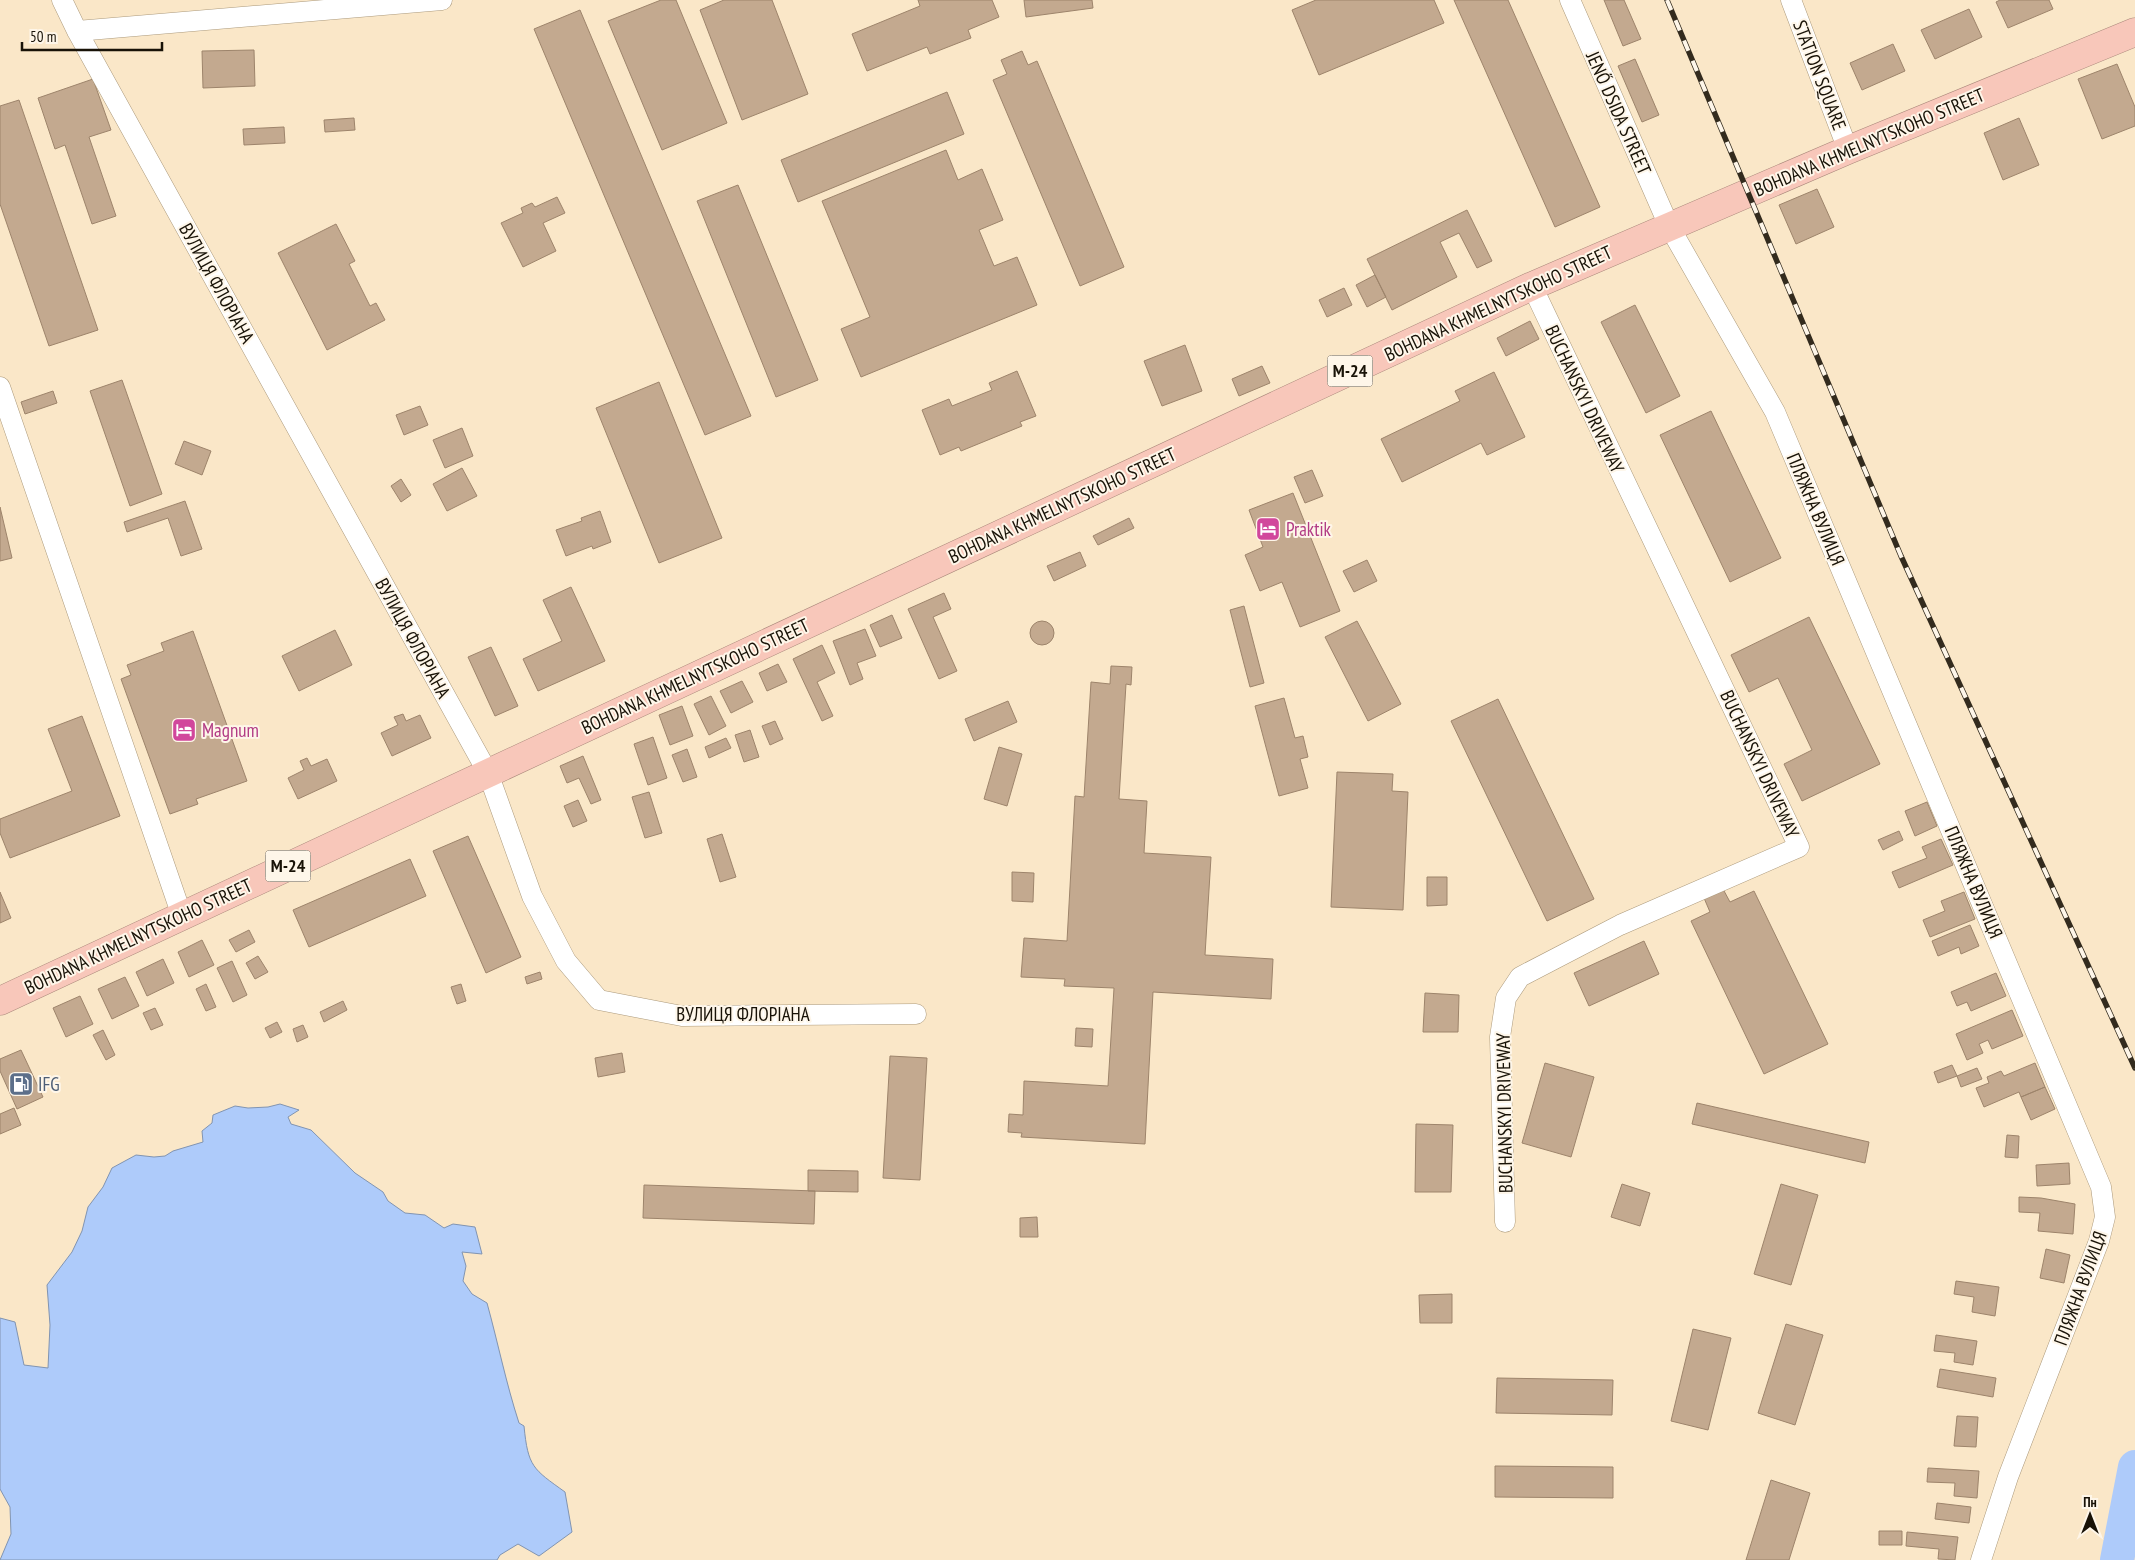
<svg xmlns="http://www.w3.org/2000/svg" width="2135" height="1560" viewBox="0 0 2135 1560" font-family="'PT Sans Narrow',sans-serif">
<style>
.water{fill:#aecbfa;stroke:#8194b1}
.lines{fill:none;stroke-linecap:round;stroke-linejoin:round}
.river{stroke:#aecbfa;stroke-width:34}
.building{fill:#c3a98f;stroke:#9d846b}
.minor-casing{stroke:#ac9a7c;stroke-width:21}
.highway-casing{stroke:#aa887b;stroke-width:29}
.minor{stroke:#fff;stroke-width:20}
.highway{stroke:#f8c7ba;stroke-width:28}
.rail-casing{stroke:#332b1e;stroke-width:5.5}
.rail{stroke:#fef6e9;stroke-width:4;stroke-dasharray:11;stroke-linecap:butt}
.labels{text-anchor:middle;stroke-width:4;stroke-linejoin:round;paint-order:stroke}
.shield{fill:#fef6e9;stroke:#5d564b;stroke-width:1}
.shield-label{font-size:18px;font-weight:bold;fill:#181207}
.street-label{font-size:19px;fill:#181207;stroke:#fef6e9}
.hotel-label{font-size:19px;fill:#b23c85;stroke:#fef6e9;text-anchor:start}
.service-label{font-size:19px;fill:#4e5e75;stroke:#fef6e9;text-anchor:start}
</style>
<rect width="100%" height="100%" fill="#fae7c8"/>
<!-- water -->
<path class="water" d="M280,1104l19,6 -11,7 3,7 20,6 44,43 28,19 5,9 17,12 20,2 19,13 9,-4 22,3 7,27 -20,-2 4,14 -3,15 9,13 15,9c11,40 19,80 32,120l5,3c4,41 9,43 41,66l7,40 -33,24 -21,-12 -18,11 -3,5h-497l11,-26 -1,-27 -10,-18v-171l15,4 9,43 24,3 2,-43 -3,-40 25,-33 10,-21 6,-24 15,-20 9,-19 24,-13 18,2 11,-1 8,-5 30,-9 -1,-11 10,-8 1,-8 22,-9 13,2 20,-1z"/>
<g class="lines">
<!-- river -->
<path class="river" d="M2117,1560l18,-93"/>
</g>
<!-- building -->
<path class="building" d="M661,0h15l51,123 -65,27 -54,-129z
M724,0h48l36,94 -66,26 -42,-110z
M918,0h74l7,17 -31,13 3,8 -41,16 -3,-7 -60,24 -15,-37 68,-28z
M1024,0h68l1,8 -67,9z
M1316,0h118l10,23 -125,52 -27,-65z
M1454,0h54l92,207 -45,20z
M1604,0h20l17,39 -18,7z
M2000,0h49l4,9 -45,19 -12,-26z
M1969,9l13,28 -47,22 -14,-29z
M580,10l171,406 -46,19 -171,-406z
M1893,44l12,27 -43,19 -12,-27z
M254,50l1,36 -52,2 -1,-37z
M1022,51l6,14 9,-4 87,206 -44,19 -87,-206 14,-6 -6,-14z
M1635,59l24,56 -17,7 -24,-56z
M2117,64l18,43v19l-33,13 -24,-60z
M93,79l18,51 -22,7 27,79 -24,8 -27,-79 -10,4 -17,-51z
M947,92l17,42 -166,68 -17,-42z
M19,100l79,230 -49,16 -49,-142v-98z
M354,118l1,12 -30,2 -1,-12z
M2019,118l20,47 -36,15 -19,-47z
M284,127l1,16 -41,2 -1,-16z
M946,150l12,30 24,-11 21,51 -24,10 15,36 23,-9 20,48 -176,72 -20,-48 29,-12 -48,-116z
M738,185l80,195 -42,17 -79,-196z
M1817,189l17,38 -38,17 -17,-39z
M557,197l8,16 -22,10 13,28 -33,16 -22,-44 22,-10 -2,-5 11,-5 3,4z
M1467,210l25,51 -15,7 -18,-35 -19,9 17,35 -65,33 -25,-51z
M336,224l19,37 -6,3 21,42 6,-3 9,17 -58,30 -49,-97z
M1375,275l11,22 -19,10 -11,-22z
M1344,288l8,17 -25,12 -8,-17z
M1635,305l45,91 -34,17 -45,-91z
M1530,321l9,18 -33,17 -9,-18z
M1185,345l17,46 -40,15 -18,-45z
M1262,366l8,17 -31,13 -7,-17z
M1017,371l19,45 -16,6 2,4 -61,25 -2,-4 -19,8 -18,-45 27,-11 3,7 40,-16 -3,-7z
M1494,372l31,65 -38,18 -6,-12 -79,39 -21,-43 79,-38 -5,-10z
M122,380l40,114 -32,12 -40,-115z
M659,382l63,156 -63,25 -63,-155z
M53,391l4,12 -32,11 -4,-12z
M420,406l8,19 -24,10 -8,-20z
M1711,411l70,147 -51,24 -70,-147z
M462,428l11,28 -28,12 -12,-28z
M184,441l27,10 -9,24 -27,-11z
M462,468l15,28 -30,15 -14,-27z
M1312,470l11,26 -18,7 -11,-26z
M401,479l10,16 -10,7 -10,-16z
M1293,493l47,118 -40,16 -18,-45 -22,9 -15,-36 18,-8 -14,-37z
M185,501l17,48 -21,7 -13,-38 -41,14 -3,-10z
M0,507l12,51 -12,3z
M600,511l11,31 -18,7 -1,-3 -26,10 -10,-26 26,-9 -1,-3z
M1129,518l5,10 -36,17 -5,-9z
M1080,552l6,14 -32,15 -7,-15z
M1367,560l10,21 -23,11 -11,-21z
M571,587l34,74 -67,30 -15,-32 39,-18 -19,-41z
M944,593l7,16 -18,8 24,54 -18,8 -31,-70z
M1244,606l20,77 -14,4 -20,-77z
M892,615l10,23 -22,9 -10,-22z
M1809,617l71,147 -78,37 -18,-37 28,-14 -34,-72 -29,14 -18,-37z
M1357,621l44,83 -33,17 -43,-84z
M1030 633a12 12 0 1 1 24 0a12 12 0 1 1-24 0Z
M865,629l11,27 -19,7 6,16 -13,6 -17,-44z
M335,630l17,35 -53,26 -17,-35z
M193,631l54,150 -51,18 2,5 -28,10 -49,-135 10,-4 -4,-10 37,-14 -3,-8z
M822,645l13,28 -18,9 16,34 -11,5 -29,-62z
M491,647l27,59 -23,10 -27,-59z
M778,664l9,18 -20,9 -8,-18z
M1111,666l21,1 -1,18 -5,-1 -7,115 28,2 -3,52 67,4 -6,98 68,4 -2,40 -118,-7 -8,152 -124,-7 1,-4 -14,-1 1,-18 14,1 1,-34 84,5 6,-98 -50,-2 1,-7 -44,-2 3,-39 43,3 8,-145 9,1 7,-115 19,2z
M742,681l11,21 -22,11 -11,-22z
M711,696l15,30 -17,9 -15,-31z
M1284,698l11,40 8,-2 5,21 -8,2 8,29 -29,8 -24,-90z
M1498,699l96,200 -47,22 -96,-200z
M1008,701l9,21 -43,19 -9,-22z
M682,706l11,30 -23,9 -11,-30z
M403,714l3,7 14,-6 11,23 -39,18 -11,-23 17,-8 -4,-8z
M82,716l38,100 -110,42 -10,-25v-14l72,-28 -24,-62z
M775,721l8,18 -13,6 -8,-19z
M750,730l9,27 -15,5 -9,-27z
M653,737l14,41 -19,7 -14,-41z
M726,738l5,10 -22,10 -4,-11z
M999,747l23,7 -15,52 -23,-7z
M687,749l10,28 -14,5 -11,-27z
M583,756l18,44 -10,4 -12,-26 -12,5 -7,-17z
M307,758l4,8 16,-7 10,22 -39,18 -10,-21 16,-8 -4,-9z
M1337,772l56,2 -1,17 16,1 -5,118 -72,-3z
M649,792l13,41 -17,5 -13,-41z
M578,800l9,21 -14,6 -9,-21z
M1927,802l10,24 -22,10 -10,-25z
M1899,831l4,9 -20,10 -5,-10z
M722,834l14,43 -16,5 -13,-43z
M468,836l53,121 -35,16 -53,-122z
M1941,839l12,26 -54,23 -7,-16 35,-14 -5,-11z
M410,859l16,37 -117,51 -16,-37z
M1012,872l22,1 -1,29 -21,-1z
M1427,877h20v28l-20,1z
M1723,889l7,13 24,-11 74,153 -64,30 -73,-153 19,-9 -6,-14z
M0,892l11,26 -11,5z
M1964,892l11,27 -45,18 -7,-17 22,-9 -4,-10z
M1970,925l9,21 -18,8 -2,-7 -21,9 -6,-15z
M249,930l6,12 -19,10 -7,-12z
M202,940l12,25 -25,12 -11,-25z
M1644,941l15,33 -70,32 -15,-33z
M258,956l10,16 -13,7 -9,-16z
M163,959l11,24 -27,13 -11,-24z
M232,961l15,34 -14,7 -16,-34z
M540,972l2,7 -15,5 -2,-7z
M1996,973l10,23 -35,15 -4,-9 -10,4 -6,-14z
M125,977l14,29 -27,13 -14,-30z
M206,984l10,23 -10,4 -10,-22z
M461,984l5,17 -9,3 -6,-17z
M1425,993l34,2 -1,37h-35z
M80,996l13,28 -27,13 -13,-29z
M343,1001l4,9 -23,12 -4,-10z
M155,1008l8,17 -12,5 -8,-17z
M2012,1010l11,26 -31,13 -4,-9 -9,4 4,9 -16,7 -11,-26z
M277,1022l5,10 -12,6 -5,-10z
M303,1025l5,12 -11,5 -4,-13z
M1076,1028l17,1 -1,18 -17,-1z
M103,1030l12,25 -9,5 -13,-25z
M21,1050l22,47 -26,12 -17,-38v-12z
M622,1053l3,19 -27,5 -3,-19z
M890,1056l37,2 -7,122 -37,-2z
M1545,1063l49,14 -23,80 -49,-14z
M2035,1063l10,24 -24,10 -2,-5 -35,15 -8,-19 13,-5 -2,-6 14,-6 3,5z
M1952,1065l5,11 -19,7 -4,-11z
M1977,1068l5,11 -21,8 -4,-11z
M2045,1087l10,22 -24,11 -10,-23z
M1697,1103l172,39 -4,21 -173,-39z
M14,1108l7,17 -21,9v-20z
M1416,1124l37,1 -2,67h-36z
M2007,1135l12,1 -1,22 -13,-1z
M2069,1163l1,21 -33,2 -1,-21z
M808,1170l50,1v21l-50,-1z
M1622,1184l28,9 -10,33 -29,-9z
M1781,1184l37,11 -27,90 -37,-11z
M644,1185l171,6 -1,33 -171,-6z
M2019,1197l22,1 34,6 -2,30 -35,-3 2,-18 -21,-1z
M1037,1217l1,20h-18v-19z
M2046,1249l24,6 -6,28 -24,-5z
M1956,1281l43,6 -4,29 -23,-4 2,-15 -20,-3z
M1452,1294v29h-32l-1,-28z
M1786,1324l37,11 -28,90 -37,-12z
M1693,1329l38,9 -23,92 -37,-9z
M1936,1335l41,6 -4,24 -19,-3 1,-9 -21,-2z
M1940,1369l56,9 -3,19 -56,-10z
M1497,1378l116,2 -1,35 -116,-2z
M1957,1416l21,1 -2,30 -22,-1z
M1495,1466l118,1v31l-118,-1z
M1928,1468l51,3 -2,27 -23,-2 1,-13 -28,-1z
M1771,1480l39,13 -21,67h-43z
M1937,1503l34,4 -2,16 -34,-4z
M1879,1531h23v14h-23z
M1907,1532l51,5 -3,23 -17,-1 1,-10 -33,-3z"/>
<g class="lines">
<defs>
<path id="minor" d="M62,0l15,31 411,742 44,123 34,65 33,39 83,16 234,-2
M1570,0l99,226 106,186 326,775 4,30 -6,24 -91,236 -27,83
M1791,0l57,150
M77,31l365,-31
M0,387l182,529
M1505,1222l-5,-185 6,-39 14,-21 100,-52 179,-78 -267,-561"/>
<path id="highway" d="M0,1001l1532,-715 316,-136 287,-118"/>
</defs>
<!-- minor casing -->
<use href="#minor" class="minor-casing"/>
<!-- highway casing -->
<use href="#highway" class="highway-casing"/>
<!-- minor -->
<use href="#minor" class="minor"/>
<!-- highway -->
<use href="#highway" class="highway"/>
<defs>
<path id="rail" d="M1667,0l234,556 234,512"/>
</defs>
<!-- rail casing -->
<use href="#rail" class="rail-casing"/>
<!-- rail -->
<use href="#rail" class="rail"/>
</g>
<!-- icons -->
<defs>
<symbol id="hotel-square" viewBox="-11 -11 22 22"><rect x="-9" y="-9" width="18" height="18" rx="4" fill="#d1479c" stroke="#fef6e9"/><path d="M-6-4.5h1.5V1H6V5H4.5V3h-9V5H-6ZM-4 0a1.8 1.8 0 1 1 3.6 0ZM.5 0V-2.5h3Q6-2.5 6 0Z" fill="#fff"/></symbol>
<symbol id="fuel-square" viewBox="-11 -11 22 22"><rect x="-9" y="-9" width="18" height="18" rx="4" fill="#5c6f8a" stroke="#fef6e9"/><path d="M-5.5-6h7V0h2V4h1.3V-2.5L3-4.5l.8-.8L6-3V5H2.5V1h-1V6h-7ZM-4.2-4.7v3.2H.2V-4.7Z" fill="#fff"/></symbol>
</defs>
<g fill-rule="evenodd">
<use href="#hotel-square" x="1254" y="515" width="28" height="28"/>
<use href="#hotel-square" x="170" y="716" width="28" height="28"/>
<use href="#fuel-square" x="7" y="1070" width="28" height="28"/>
</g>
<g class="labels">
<!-- shield labels -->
<g class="shield">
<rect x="1327.5" y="355.5" width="45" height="31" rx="4"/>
<rect x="265.5" y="850.5" width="45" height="31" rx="4"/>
</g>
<g class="shield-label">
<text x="1350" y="377">М-24</text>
<text x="288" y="872">М-24</text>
</g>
<!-- street labels -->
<g class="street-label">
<text transform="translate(1820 75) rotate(69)" y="7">STATION SQUARE</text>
<text transform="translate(1619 113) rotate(66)" y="7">JENŐ DSIDA STREET</text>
<text transform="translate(1869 142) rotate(-23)" y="7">BOHDANA KHMELNYTSKOHO STREET</text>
<text transform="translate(217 283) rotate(61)" y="7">ВУЛИЦЯ ФЛОРІАНА</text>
<text transform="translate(1498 303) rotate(-25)" y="7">BOHDANA KHMELNYTSKOHO STREET</text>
<text transform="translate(1585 399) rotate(65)" y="7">BUCHANSKYI DRIVEWAY</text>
<text transform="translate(1062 505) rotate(-25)" y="7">BOHDANA KHMELNYTSKOHO STREET</text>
<text transform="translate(1816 509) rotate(67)" y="7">ПЛЯЖНА ВУЛИЦЯ</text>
<text transform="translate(413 638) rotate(61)" y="7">ВУЛИЦЯ ФЛОРІАНА</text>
<text transform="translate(695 676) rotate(-25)" y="7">BOHDANA KHMELNYTSKOHO STREET</text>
<text transform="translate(1760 764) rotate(65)" y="7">BUCHANSKYI DRIVEWAY</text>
<text transform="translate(1974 882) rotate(67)" y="7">ПЛЯЖНА ВУЛИЦЯ</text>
<text transform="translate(138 936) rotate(-25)" y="7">BOHDANA KHMELNYTSKOHO STREET</text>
<text x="743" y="1021">ВУЛИЦЯ ФЛОРІАНА</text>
<text transform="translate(1504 1113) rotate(-91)" y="7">BUCHANSKYI DRIVEWAY</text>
<text transform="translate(2080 1288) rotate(-70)" y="7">ПЛЯЖНА ВУЛИЦЯ</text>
</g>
<!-- hotel labels -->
<g class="hotel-label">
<text x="1286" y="536">Praktik</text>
<text x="202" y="737">Magnum</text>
</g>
<!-- service labels -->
<g class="service-label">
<text x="38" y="1091">IFG</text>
</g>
</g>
<!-- north arrow -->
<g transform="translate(2090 1515)" stroke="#fef6e9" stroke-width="4" paint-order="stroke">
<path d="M0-4L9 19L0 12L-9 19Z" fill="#181207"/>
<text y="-8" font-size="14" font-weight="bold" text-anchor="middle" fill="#181207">Пн</text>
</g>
<!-- scale -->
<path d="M22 42v8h140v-8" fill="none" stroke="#181207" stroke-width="2.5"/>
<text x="30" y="42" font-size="15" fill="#181207" stroke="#fef6e9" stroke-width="4" paint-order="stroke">50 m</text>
</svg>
